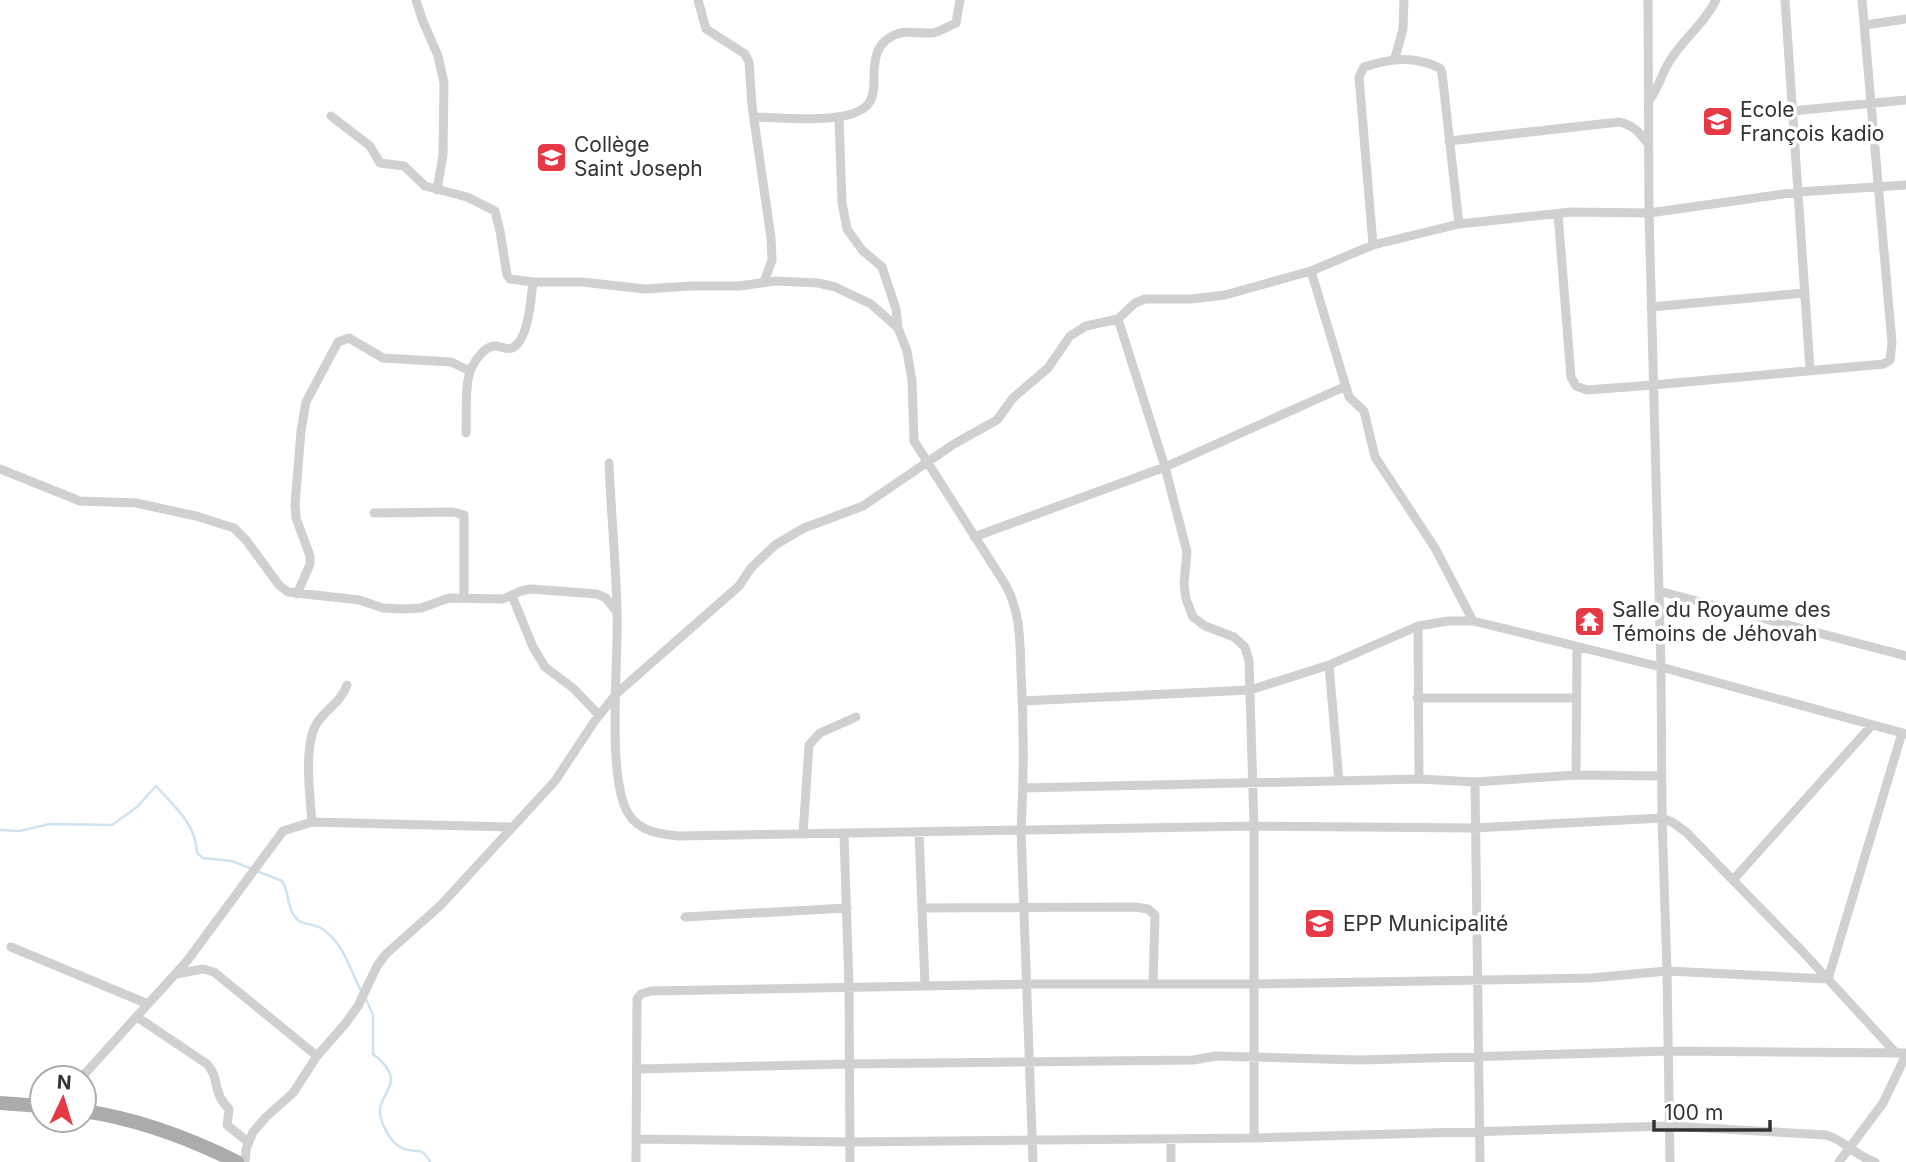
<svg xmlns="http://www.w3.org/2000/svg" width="1906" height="1162" viewBox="0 0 1906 1162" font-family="Inter,sans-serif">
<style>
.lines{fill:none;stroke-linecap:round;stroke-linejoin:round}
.stream{stroke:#cfe2ee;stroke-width:2.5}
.minor{stroke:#d0d0d0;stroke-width:9}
.primary{stroke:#ababab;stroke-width:14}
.labels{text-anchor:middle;stroke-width:7;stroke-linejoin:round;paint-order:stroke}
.poi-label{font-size:21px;fill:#333;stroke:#fff;text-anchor:start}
</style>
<rect width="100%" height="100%" fill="#fff"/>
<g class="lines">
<!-- stream -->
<path class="stream" d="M0,830l19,1 31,-7 62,1 25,-18 19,-21c19,21 40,38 41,67l6,5 29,3 50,20c8,12 4,25 13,36 7,10 20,5 29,13 21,16 25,38 37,61
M365,997l8,18v39c41,32 -3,39 9,68 4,10 11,22 20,26 14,7 19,-4 28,14"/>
<!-- minor -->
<path class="minor" d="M416,0l6,19 16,37 6,27 -1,72 -6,35
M698,0l8,29 39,25 4,8 3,44 19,132 1,22 -8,22
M1648,0l1,213 12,454 1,151 5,153 3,191
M1785,0l25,370
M1865,25l41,-6
M1395,58l8,-29 1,-29
M1650,99c9,-12 12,-27 21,-40 13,-21 34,-36 45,-59
M1792,111l114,-11
M331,116l39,30 10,17 24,3 21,20 42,11 28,14 5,20 7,44 3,4 23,3
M754,117c27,0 99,9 115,-14 6,-9 5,-22 5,-32 1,-14 3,-25 15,-33 14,-10 26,-4 42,-5 7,0 17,-7 25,-10l4,-23
M839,118l3,85 5,26 15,21 20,17 14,42 2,19
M1449,141l170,-19c15,3 21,11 29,22
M1558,214l13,163 5,9 11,4 66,-5 231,-21 6,-4 2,-17 -30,-343
M1373,245l-14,-168 5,-10c27,-9 50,-11 76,1l2,5 17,151
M1311,271l38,126 15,14 11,46 60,91 38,73
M1651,307l153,-14
M1118,319l47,148 22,85 -3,31 2,16 7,18 12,9 29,11 11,10 4,14 5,165v312
M466,433c1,-18 -2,-51 6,-66 4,-8 13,-21 23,-21 6,0 11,4 17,2 17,-7 19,-51 21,-66h49l63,7 46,-3h48l37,-5 42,2 17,4 36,17 27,24 9,23 5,30 2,60 91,143c16,28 15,58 16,89 3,52 3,105 0,157l12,332
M609,463c2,50 7,100 8,149 2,48 -11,163 11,201 11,19 32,21 51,23l575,-10 220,2 188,-10 10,4 14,10 117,120 93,101
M0,469l80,32 56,2 60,13 38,12 12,12 33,45 9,7 71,8 24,8 19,1 19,-1 28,-10 54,1 18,-8 10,-2 66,5 9,4 10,13
M374,513l79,-1 11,3v83
M974,537l191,-70 181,-81
M1659,591l247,65
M297,594l13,-30v-8l-14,-38 -1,-13 6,-74 5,-29 32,-60 11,-4 34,20 68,4 19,9
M512,596l21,51 12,20 28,21 26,27
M1418,626l1,153
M1329,665l10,116
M1417,698h159
M1023,701l227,-11 79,-25 89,-39 30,-5h25l188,46 245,67
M1576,775l1,-127
M1475,782l5,380
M1023,788l396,-9 56,3 101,-7 85,1
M312,822c-2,-25 -9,-77 5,-99 9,-14 24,-21 30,-38
M919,832l6,154
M803,834l6,-89 11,-12 36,-16
M844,835l5,152 1,175
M1733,880l139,-155
M924,908l211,-1 13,2 7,6 -2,68
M685,917l162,-9
M11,947l137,57
M176,974l27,-5 11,3 103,84
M137,1017l70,47c14,16 4,27 22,45l-2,16 21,17
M638,1069l210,-5 345,-4 23,-4 144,4 309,-9 237,2
M81,1078l106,-117 96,-130 29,-9 200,5
M637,1139l212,3 405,-4 415,-12 157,9c19,5 30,22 49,27
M1171,1139v23
M245,1162l1,-13 7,-17 13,-15 27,-24 24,-37 28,-32 13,-18 19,-40 9,-12 55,-49 114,-124 39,-59 23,-29 122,-107 12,-18 24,-23 29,-17 59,-22 91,-62 43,-24 16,-22 35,-30 22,-32 16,-10 32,-7 17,-16 10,-4h46l34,-4 86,-24 62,-26 86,-21 113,-12 77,1 149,-21 108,-7
M636,1162l1,-163 4,-5 10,-3 374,-7h228l338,-6 76,-7 161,8 74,-246
M1839,1162l44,-59 23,-48"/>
<!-- primary -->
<path class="primary" d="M0,1103l42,3
M84,1111c54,8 105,27 153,51"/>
</g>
<!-- icons -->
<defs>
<symbol id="school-square" viewBox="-11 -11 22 22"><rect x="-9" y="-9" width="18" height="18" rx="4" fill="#e63946" stroke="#fff"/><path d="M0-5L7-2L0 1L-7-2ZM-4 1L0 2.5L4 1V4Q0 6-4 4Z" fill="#fff"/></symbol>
<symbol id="temple-square" viewBox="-11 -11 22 22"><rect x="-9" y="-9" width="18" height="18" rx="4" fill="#e63946" stroke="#fff"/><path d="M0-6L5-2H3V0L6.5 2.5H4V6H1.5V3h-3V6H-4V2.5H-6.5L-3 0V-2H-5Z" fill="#fff"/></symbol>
</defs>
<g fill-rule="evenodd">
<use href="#school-square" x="1700" y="104" width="35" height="35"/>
<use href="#school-square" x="534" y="140" width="35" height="35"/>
<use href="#temple-square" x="1572" y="604" width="35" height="35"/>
<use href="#school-square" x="1302" y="906" width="35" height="35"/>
</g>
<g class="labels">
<!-- poi labels -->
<g class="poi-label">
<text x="1740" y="117">Ecole<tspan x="1740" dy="24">François kadio</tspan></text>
<text x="574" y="152">Collège<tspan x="574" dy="24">Saint Joseph</tspan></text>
<text x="1612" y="617">Salle du Royaume des<tspan x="1612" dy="24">Témoins de Jéhovah</tspan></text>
<text x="1343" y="931">EPP Municipalité</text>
</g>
</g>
<!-- north arrow -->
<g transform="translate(63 1099) rotate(4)"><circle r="33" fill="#ffffff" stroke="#adadad" stroke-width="2"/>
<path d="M0-5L12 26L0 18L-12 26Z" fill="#e63946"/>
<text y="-10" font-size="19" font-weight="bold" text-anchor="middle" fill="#333333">N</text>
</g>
<!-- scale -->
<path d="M1654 1120v10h116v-10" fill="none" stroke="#333333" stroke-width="3.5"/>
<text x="1664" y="1120" font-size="21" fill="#333333" stroke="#ffffff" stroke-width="5" paint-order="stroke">100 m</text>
</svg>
